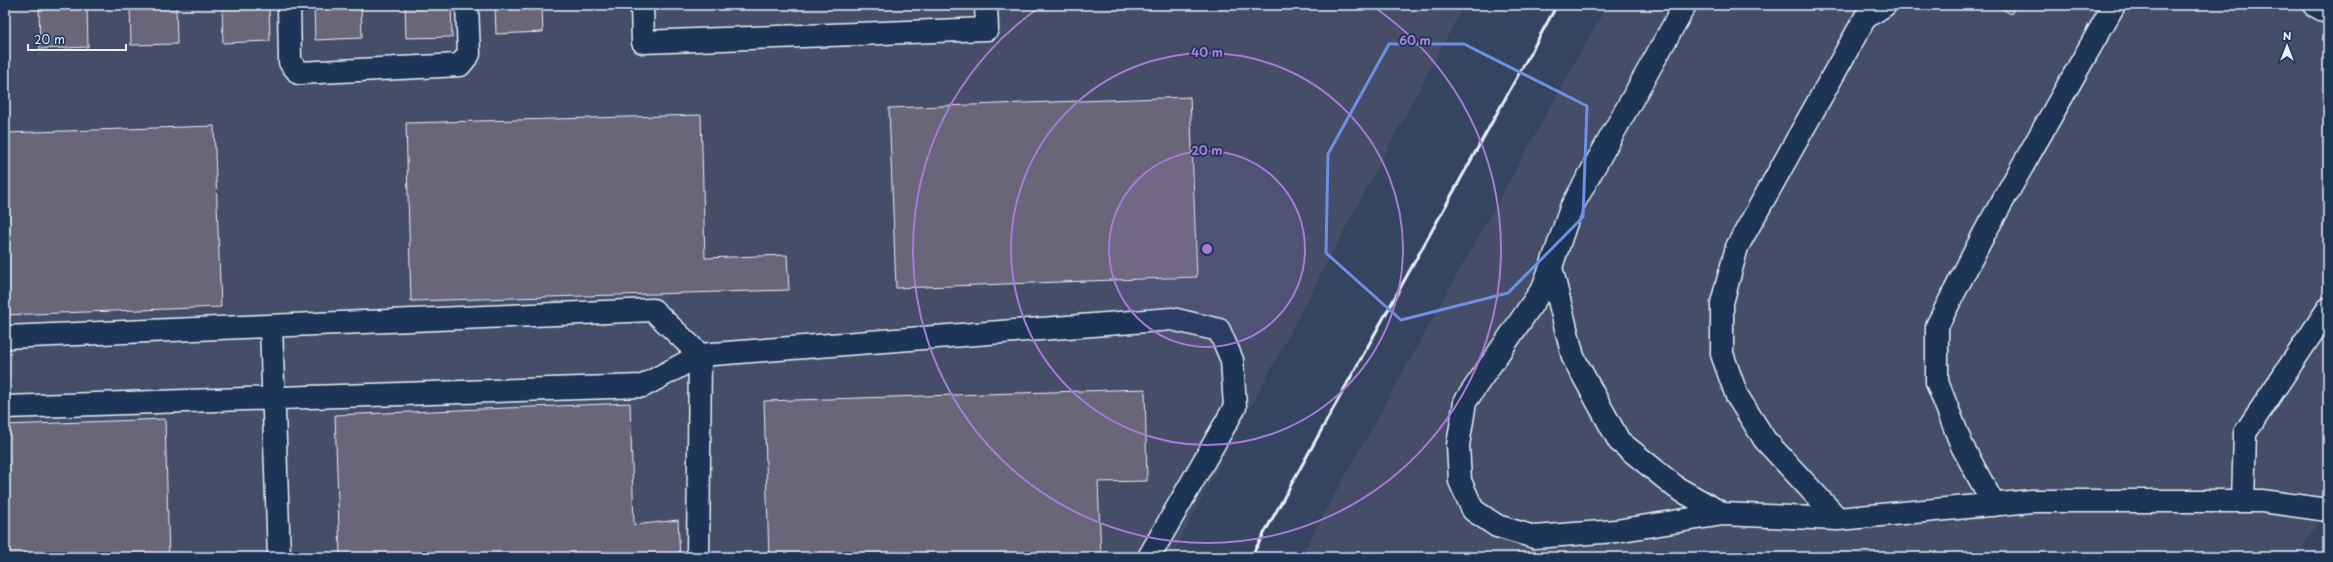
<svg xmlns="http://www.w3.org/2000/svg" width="2333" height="562" viewBox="0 0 2333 562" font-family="'Playpen Sans',sans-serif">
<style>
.built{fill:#444e68}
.building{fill:#6b6679;stroke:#e8f1f8}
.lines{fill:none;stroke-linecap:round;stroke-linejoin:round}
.minor-casing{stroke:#e8f1f8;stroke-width:25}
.minor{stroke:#1d3557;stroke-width:22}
.rail{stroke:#e8f1f8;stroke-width:3}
.marked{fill:none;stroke:#6e8fe5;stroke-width:3;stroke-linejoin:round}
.ring{fill:none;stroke:#a77bd6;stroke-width:2}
.centre{fill:#a77bd6;stroke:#1d3557;stroke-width:2}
.ring-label{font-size:12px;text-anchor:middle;font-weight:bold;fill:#a77bd6;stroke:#1d3557;stroke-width:3.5;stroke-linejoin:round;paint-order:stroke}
</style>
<rect width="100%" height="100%" fill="#344461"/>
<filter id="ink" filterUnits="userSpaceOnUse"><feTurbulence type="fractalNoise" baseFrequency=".025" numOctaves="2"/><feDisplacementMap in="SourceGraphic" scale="8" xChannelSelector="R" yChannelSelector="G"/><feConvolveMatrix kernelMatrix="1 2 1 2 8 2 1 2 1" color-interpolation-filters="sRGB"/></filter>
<g filter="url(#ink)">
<!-- built -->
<path class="built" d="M5,5h1459l-293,552h-1166z
M1607,5h721v498l-30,54h-998z"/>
<!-- building -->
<path class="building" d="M39,5h48l1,42 -48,2z
M130,5h46l1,39 -46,1z
M222,5h47l1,36 -47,2z
M314,5h47l1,33 -47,2z
M405,5h46l1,32 -46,1z
M495,5h47l1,27 -47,2z
M1995,5h21l-5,9z
M1190,97l7,180 -301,11 -7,-180z
M701,115l4,143 82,-3 2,35 -378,11 -5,-178z
M214,126l7,181 -216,8v-182z
M1145,389l2,92 -49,1 3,75h-332l-5,-156z
M630,403l4,122 44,-5 2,37h-340l-5,-142z
M165,419l4,138h-164v-132z"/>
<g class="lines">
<defs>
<path id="minor" d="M289,5l1,57 9,11 161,-8 9,-11 -2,-49
M642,5l1,37 344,-13 -1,-24
M1685,5l-114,203 -20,59 22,90 46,84 58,47 46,26 115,5 194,-18h230l66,9
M2314,5l14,8
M1551,267l-8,21 -78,114 -7,43 2,36 13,29 24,16 37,11 82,-6 107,-17
M271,326l8,231
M5,337l648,-27 47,45 -57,31 -638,21
M2243,501l2,-68 83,-124
M1994,505l-32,-59 -25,-64v-56l48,-94 129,-227
M1838,519l-73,-79 -28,-44 -15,-42v-51l15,-56 128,-229 20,-13
M698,557l2,-202 472,-36 47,11 13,30 3,47 -86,150"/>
</defs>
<!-- minor casing -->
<use href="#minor" class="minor-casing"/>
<!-- minor -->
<use href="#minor" class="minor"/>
<!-- rail -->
<path class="rail" d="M1251,557l306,-552"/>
</g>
</g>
<!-- marked area -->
<path class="marked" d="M1389,44h75l123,62 -4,111 -75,76 -107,27 -75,-67 2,-99z"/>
<!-- distance rings -->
<circle cx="1207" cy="249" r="98" fill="#a77bd6" fill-opacity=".12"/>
<g class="ring">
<circle cx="1207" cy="249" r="98"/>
<circle cx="1207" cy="249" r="196"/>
<path d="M1371 5A294 294 0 1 1 1043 5"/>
</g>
<circle cx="1207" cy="249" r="6" class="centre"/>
<g class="ring-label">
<text x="1415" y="45">60 m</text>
<text x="1207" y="57">40 m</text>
<text x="1207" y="155">20 m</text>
</g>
<!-- margin -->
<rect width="2333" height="562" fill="none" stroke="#1d3557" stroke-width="20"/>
<rect x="10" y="10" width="2313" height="542" fill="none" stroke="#e8f1f8" stroke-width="1.5" filter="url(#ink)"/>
<!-- north arrow -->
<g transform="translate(2287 46)" stroke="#1d3557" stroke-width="3" paint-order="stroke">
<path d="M0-3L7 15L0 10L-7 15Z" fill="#e8f1f8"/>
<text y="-6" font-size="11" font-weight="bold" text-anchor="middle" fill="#e8f1f8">N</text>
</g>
<!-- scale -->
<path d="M28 44v6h98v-6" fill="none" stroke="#e8f1f8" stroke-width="2"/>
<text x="34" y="44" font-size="12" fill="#e8f1f8" stroke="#1d3557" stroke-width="3" paint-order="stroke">20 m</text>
</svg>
